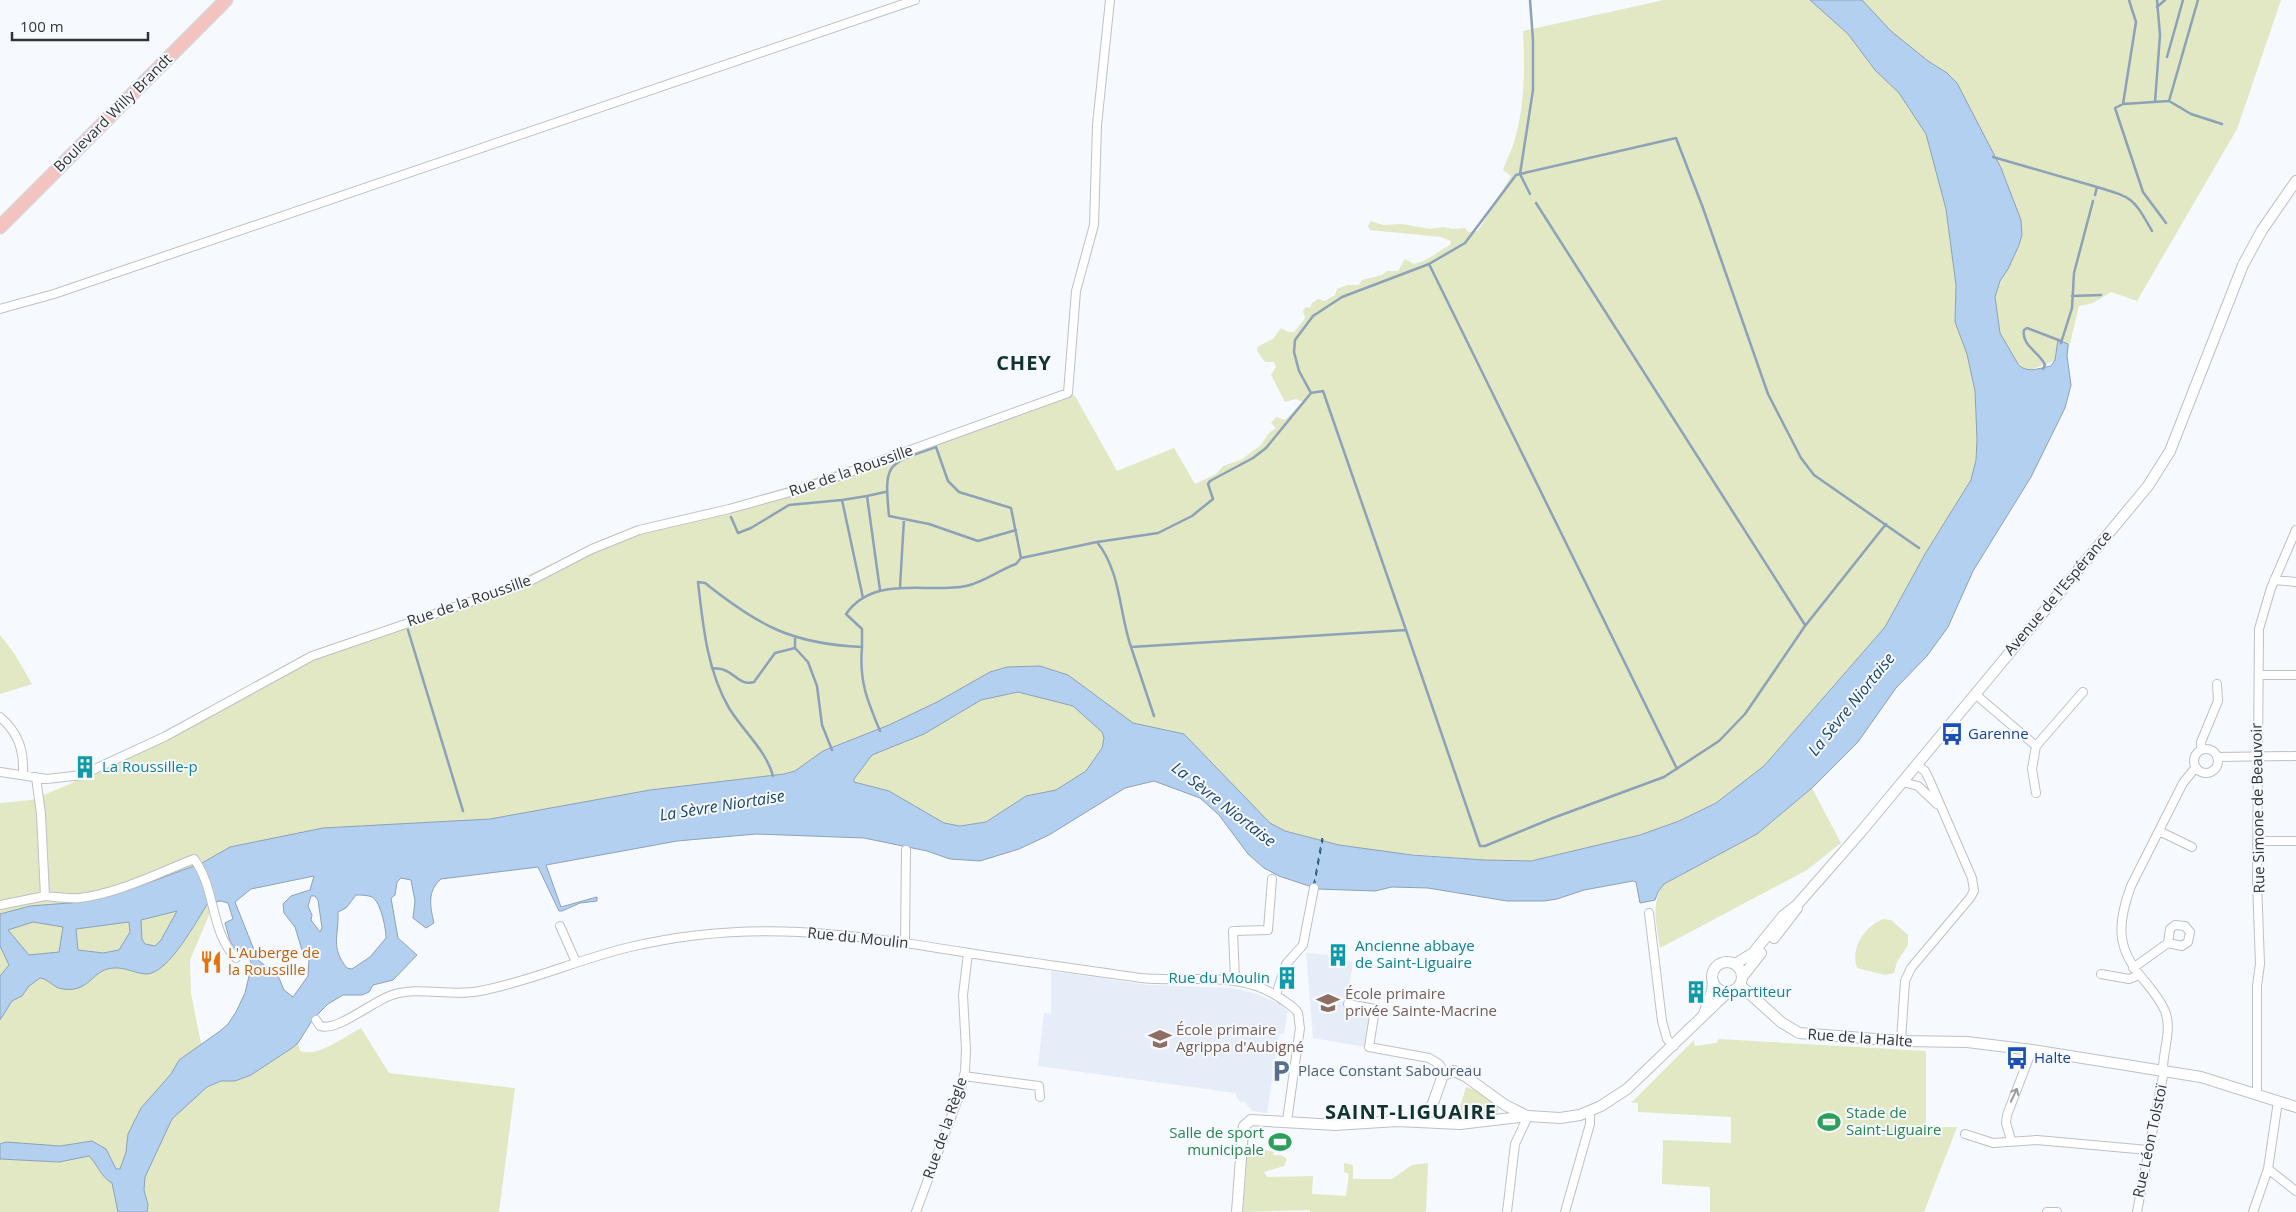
<svg xmlns="http://www.w3.org/2000/svg" width="2296" height="1212" viewBox="0 0 2296 1212" font-family="'Open Sans',sans-serif">
<style>
.built{fill:#e6edf9}
.green{fill:#e1e8c3}
.water{fill:#b3d0f0;stroke:#8da1b8;fill-rule:evenodd}
.lines{fill:none;stroke-linecap:round;stroke-linejoin:round}
.stream{stroke:#8da1b8;stroke-width:2.5}
.ferry{stroke:#1b456e;stroke-width:1;stroke-dasharray:6 5;stroke-linecap:butt}
.minor-casing{stroke:#bdc0c5;stroke-width:10}
.tertiary-casing{stroke:#bdc0c5;stroke-width:12}
.primary-casing{stroke:#d6d6d7;stroke-width:15}
.minor{stroke:#fff;stroke-width:8}
.tertiary{stroke:#fff;stroke-width:10}
.primary{stroke:#f4c2bf;stroke-width:12}
.oneway{stroke:#999a9a}
.labels{text-anchor:middle;stroke-width:4;stroke-linejoin:round;paint-order:stroke}
.street-label{font-size:15px;fill:#333436;stroke:#f6f9fe}
.transit-label{font-size:15px;fill:#164399;stroke:#f6f9fe;text-anchor:start}
.culture-label{font-size:15px;fill:#0d838f;stroke:#f6f9fe;text-anchor:start}
.food-label{font-size:15px;fill:#c56008;stroke:#f6f9fe;text-anchor:start}
.education-label{font-size:15px;fill:#785e54;stroke:#f6f9fe;text-anchor:start}
.service-label{font-size:15px;fill:#4e5e75;stroke:#f6f9fe;text-anchor:start}
.leisure-label{font-size:15px;fill:#27864d;stroke:#f6f9fe;text-anchor:start}
.water-label{font-size:16px;font-style:italic;fill:#1b456e;stroke:#f6f9fe}
.district-label{font-size:20px;font-weight:bold;letter-spacing:1px;fill:#113331;stroke:#f6f9fe}
</style>
<rect width="100%" height="100%" fill="#f6f9fe"/>
<!-- built -->
<path class="built" d="M1306,953l35,3 -1,4 13,2 -7,48 24,4 -5,33 -52,-9z
M1051,971l97,14 85,3 24,6 21,9 10,7 -4,24h-5l-12,79 -15,-2 -7,-9 -6,-1 -4,-8 -197,-27 6,-53 7,1z"/>
<!-- green -->
<path class="green" d="M1664,0h617l-44,129 -100,172 -26,-9 -18,11 -14,3 -12,50 -92,35 2,48 -1,21 -5,20 -46,74 -40,73 -121,139 -48,37 -37,18 -39,14 -109,26 -46,-1 -109,-9 -90,-5 -102,-112 -82,13 -16,24 -30,19 -30,6 -40,26 -26,4 -16,-3 -55,-32 -35,-9v-3l-545,71 -94,51 -25,59 1,34 10,49 20,38 30,-6 47,-32 2,8c18,7 45,-15 61,-23l28,45 126,15 -16,124h-499v-409l31,-3 37,-15 250,-135 200,-70 73,-35 28,-11 31,-10 80,-18 212,-70 122,-45 11,5 42,75 57,-23 21,36 21,-10 7,-8 18,-6 19,-14 9,-13 7,-5 -5,-5 5,-6 9,3 18,-18 -7,-3 -11,3 -14,-27 5,-8 -2,-5h-9l-8,-11v-4l16,-8 8,-11 7,4h6c1,-1 11,-13 11,-14l-2,-7 3,-4 4,1 2,-5 6,-4 7,2 10,-6 2,-6 10,-4h12l3,-5 20,-5 5,-4h11l7,-12 9,5c16,-4 23,-12 36,-19l1,-4 -10,-4 -71,-7 -2,-4 3,-5 12,4 19,-1 28,5 13,-2 10,2 12,-1 3,4 10,-1 33,-55 -8,-6c3,-9 7,-16 10,-25 12,-36 12,-76 10,-114z
M0,635l14,18 18,31 -32,10z
M1812,788l29,55 -34,27 -147,78c-3,-21 -10,-46 4,-64l93,-50z
M1883,919l8,1 17,15v10l-11,17 -3,11 -9,2 -28,-7c-7,-20 8,-42 26,-49z
M1719,1039l207,12v76h31l-33,85h-214v-25l-48,-3 1,-44 68,3v-26l-93,-5v-9h-7l63,-63 1,6 21,-3z
M1466,1087l9,3 24,16 -3,12 -31,2 -8,-2z
M1247,1146l27,6 -1,3h8l6,4 -3,7 -20,6 3,5 46,-1 -1,18 34,2 3,-22 -5,-2v-9l9,2v14h39l20,-14 16,-2 -2,49h-116v-2l-67,2z"/>
<!-- water -->
<path class="water" d="M1810,0h52l29,31 37,30 19,12 10,10 44,85 20,52 1,15 -3,10 -11,24 -8,12 -5,16 5,36 18,31c8,10 22,4 33,2l4,-6 3,-20 10,4 -1,12 4,29 -6,23 -34,69 -58,94 -25,56 -21,29 -31,32 -38,54 -46,46 -55,46 -93,50 -6,8 -3,8 -15,3 -4,-21 -3,-1 -49,9 -27,9 -13,2h-37l-79,-13 -36,-1 -17,4 -57,-2 -39,-13 -15,-8 -16,-14 -29,-39 -19,-17 -46,-17 -29,7 -76,47 -30,14 -39,12 -30,-2 -23,-8 -63,-13 -108,-4 -79,7 -131,24 15,42 36,-10v4l-17,2 -18,8h-3l-21,-44 -97,12c-14,12 -11,27 -7,44l-8,5 -13,-10 2,-17 -4,-21 -10,-2 -4,4 -2,13 -4,3 7,40 19,17 -24,25 -20,5 -4,7 -7,3h-19l-15,9 -15,15 -15,24 -6,5 -41,27 -16,6h-14l-14,6 -35,32 -27,58 -1,13 4,15 -1,7h-29l-6,-29c-11,-6 -14,-18 -23,-27l-30,6 -59,-3v-15l6,-2 54,4 32,-5 14,8 10,20h4l6,-17 2,-18 13,-26 30,-34 8,-14 41,-29 8,-7 8,-12 9,-19 5,-21 1,-10 -6,-10 -8,-1 -7,-10 -5,-18 8,-4 -5,-16 -7,-2 -13,2c-11,17 -39,70 -61,71 -11,0 -21,-7 -34,-6 -22,2 -23,25 -50,21 -10,-1 -14,-10 -23,-11l-11,8 -7,10 -10,5 -12,19v-44l9,-11 -9,-19v-32l30,-8 52,-4 47,-12 73,-27 28,-16 93,-19 167,-9 160,-29 134,-16 11,-3 28,-20 66,-26 48,-23 53,-30 17,-5 33,-1 28,9 65,48 51,11 86,89 15,8 54,14 73,10 73,5 46,1 109,-26 39,-14 37,-18 48,-37 121,-139 40,-73 46,-74 5,-20 1,-21 -2,-48 -8,-37 -12,-32 1,-37 -10,-76 -20,-75 -27,-41 -24,-23 -27,-36zM1018,692l55,14 29,26 2,6 -2,10 -16,23 -30,19 -30,6 -40,26 -26,4 -16,-3 -55,-32 -35,-9v-3l18,-24 52,-21 57,-34zM314,876l-4,14 -19,6 -8,8 1,9 11,14 7,23 7,8 -1,18 -15,21 -9,-7 -5,-12 -7,-7 -14,-11 -23,-58 16,-13zM356,895c4,0 12,0 16,2 9,5 14,32 14,41l-16,19 -18,12 -5,-1c-17,-21 -8,-31 -9,-56l8,-4zM311,896h4l3,4 4,28 -2,4 -9,-12 1,-5 -4,-9zM177,911l-16,29 -6,6 -10,-2 -3,-5 -1,-19zM33,922l30,5 -4,25 -30,3 -21,-25zM129,922l1,10 -11,18 -16,3 -25,-3 -2,-21z"/>
<g class="lines">
<!-- stream -->
<path class="stream" d="M1530,0l3,40v50l-13,84 156,-36 27,70 65,186 33,64 13,17 105,73
M2129,0l7,22 -13,82 -8,4 28,84 23,31
M2157,7l8,-7
M2167,57l16,-57
M2169,101l22,13 31,10
M2155,102l5,-67 -3,-35
M2123,104l46,-3 29,-101
M1993,157l104,30
M2095,195l2,-8c37,11 36,11 55,44
M1536,203l269,422
M1429,264l248,505
M2072,296l29,-1
M2061,343l11,-35 2,-35 19,-72
M2043,369l2,-4c-5,-13 -24,-19 -21,-35l3,-2 34,13
M1311,393l-12,-22 -5,-19 1,-12 18,-24 29,-19 87,-33 36,-21 51,-68 4,-1 10,20
M731,517l7,16 13,-5 38,-23 53,-5
M1016,530l-38,11 -49,-17 -40,-8c-5,-53 -3,-52 47,-69l12,34 11,11 52,16 10,50 76,-16
M900,587l4,-68
M880,590l-13,-94 18,-4
M863,598l-21,-98 25,-4
M408,630l55,181
M795,638v10l13,14 9,24 5,39 10,25
M862,647c-3,34 5,53 18,84
M1131,647c-12,-35 -10,-75 -34,-105l61,-9 34,-17 21,-17 -5,-15 2,-3 43,-23 13,-10 45,-55 12,-2 83,239
M712,668c3,1 9,0 12,2 12,4 16,16 30,12l21,-29 20,-5
M1154,716l-23,-69 275,-17 74,216h5l68,-28 111,-41 55,-36 26,-27 60,-88 81,-102
M773,776c-7,-26 -30,-45 -44,-68 -22,-38 -26,-82 -31,-126l7,1c54,43 87,61 157,64v-18l-16,-15c28,-40 81,-20 120,-28 18,-4 33,-16 50,-22l5,-6"/>
<!-- ferry -->
<path class="ferry" d="M1322,838l1,1 -9,49h-1z"/>
<defs>
<path id="minor" d="M0,309l54,-15 861,-294
M2274,580l22,2
M2260,675h36
M1975,694l61,52 -4,23 4,24
M0,717c19,16 24,34 23,58
M2036,746l47,-54
M2194 761a12 12 0 1 1 24 0a12 12 0 1 1-24 0Z
M2201,750v-8l17,-41 -1,-17
M2217,757l79,-1
M0,772l47,7 35,-4 84,-39 146,-80 216,-74 64,-33 47,-19 90,-21 79,-22 260,-94 8,-102 18,-66 3,-100 13,-125
M36,777l5,37 4,82c11,1 23,3 35,2 39,-5 78,-25 114,-39 22,29 16,73 42,99
M1903,782l15,4 19,18
M2159,831l33,16
M2258,841h38
M0,905l45,-9
M1649,913l13,108 5,18 7,7
M560,926l16,36
M905,942l1,-92
M2133,968l35,-25 14,3 6,-4 2,-10 -5,-6 -10,-1 -5,4 -2,14
M2101,974l28,5 10,-4
M1235,979l-2,-48 35,-1 4,-51
M1276,995l10,-31 17,-19 11,-57
M1348,1004l27,5 -6,38 60,11 10,6 6,9
M316,1020l4,6c17,6 53,-25 72,-31 28,-9 59,2 88,-4 52,-10 99,-32 150,-44 121,-29 220,-13 339,6 57,9 115,17 172,25 47,5 97,-9 139,20 5,4 14,8 18,15 1,4 1,11 2,15l-13,93
M1901,1041l4,-60 6,-13 59,-70 4,-7 -2,-13 -43,-99 -4,-8 -8,-6
M964,1076l75,10 1,11
M2257,1094v-108l3,-22 -3,-82 2,-253 12,-41 25,-58
M1965,1134l28,9 44,-3 111,10
M2011,1140l-5,-17 1,-8 25,-65
M2268,1169l28,22
M916,1212l44,-119 5,-22 1,-21 -3,-55 5,-42
M1507,1212l8,-68 13,-28
M1565,1212l25,-88v-12
M2047,1212h10
M2137,1212l26,-136c-2,-22 10,-44 2,-65 -5,-12 -14,-22 -22,-32 -27,-31 -26,-55 -12,-93l52,-103 13,-16
M2253,1212l15,-43 10,-68"/>
<path id="tertiary" d="M1774,938l23,-30
M1712 977a15 15 0 1 1 30 0a15 15 0 1 1-30 0Z
M1735,964l18,-11 30,-37 14,-11 63,-72 288,-347 22,-35 73,-186 19,-35 34,-49
M1743,976l18,-23
M1740,985l41,37 18,11 102,8 66,1 65,8 169,27 95,30
M1704,1014l8,-23 1,-10
M1410,1121l22,-15 11,-31 11,-4 11,5 40,29 22,11
M1237,1212l6,-81 1,-5 7,-6 84,5 62,-4 63,3 68,-8 32,2 20,-3 21,-9 26,-17 101,-97"/>
<path id="primary" d="M0,227l226,-227"/>
</defs>
<!-- minor casing -->
<use href="#minor" class="minor-casing"/>
<!-- tertiary casing -->
<use href="#tertiary" class="tertiary-casing"/>
<!-- primary casing -->
<use href="#primary" class="primary-casing"/>
<!-- minor -->
<use href="#minor" class="minor"/>
<!-- tertiary -->
<use href="#tertiary" class="tertiary"/>
<!-- primary -->
<use href="#primary" class="primary"/>
</g>
<!-- one-way arrows -->
<defs><path id="oneway-shaft" d="M-6 0H5M1.5-3L5.5 0L1.5 3" fill="none" stroke-width="1.6" stroke-linecap="round" stroke-linejoin="round" transform="scale(1.25)"/></defs>
<use class="oneway" href="#oneway-shaft" transform="translate(2014 1095) rotate(-65)"/>
<!-- icons -->
<defs>
<symbol id="bus-bare" viewBox="-9 -9 18 18"><path d="M-5-6H5V4H4V6H2V4H-2V6H-4V4H-5ZM-3.5-4V0h7V-4ZM-3.5 1.2v1.5H-2V1.2ZM2 1.2v1.5H3.5V1.2Z" fill="#1a4fb4" stroke="#f6f9fe" stroke-width="2.5" paint-order="stroke"/></symbol>
<symbol id="building-bare" viewBox="-9 -9 18 18"><path d="M-4-6H4V6H1V3H-1V6H-4ZM-2.5-4.3h1.7v1.8h-1.7ZM.8-4.3h1.7v1.8H.8ZM-2.5-1h1.7V.8h-1.7ZM.8-1h1.7V.8H.8Z" fill="#0f9aa8" stroke="#f6f9fe" stroke-width="2.5" paint-order="stroke"/></symbol>
<symbol id="restaurant-bare" viewBox="-9 -9 18 18"><path d="M-5-6h1v4h1v-4h1v4h1v-4h1v5L-1.5 .5V6h-2V.5L-5-1ZM5-6V6H3V1.5H1.5Q1.5-4 5-6Z" fill="#e8710a" stroke="#f6f9fe" stroke-width="2.5" paint-order="stroke"/></symbol>
<symbol id="school-bare" viewBox="-9 -9 18 18"><path d="M0-5L7-2L0 1L-7-2ZM-4 1L0 2.5L4 1V4Q0 6-4 4Z" fill="#8d6e63" stroke="#f6f9fe" stroke-width="2.5" paint-order="stroke"/></symbol>
<symbol id="parking-bare" viewBox="-9 -9 18 18"><path d="M-3.5-5.5H1a3.5 3.5 0 0 1 0 7H-1V5.5H-3.5ZM-1-3.4V-.6H.8a1.4 1.4 0 0 0 0-2.8Z" fill="#5c6f8a" stroke="#f6f9fe" stroke-width="2.5" paint-order="stroke"/></symbol>
<symbol id="stadium-bare" viewBox="-9 -9 18 18"><path d="M0-5a6.5 5 0 1 0 0 10a6.5 5 0 1 0 0-10ZM-3.5-1.8h7v3.6h-7Z" fill="#2e9e5b" stroke="#f6f9fe" stroke-width="2.5" paint-order="stroke"/></symbol>
</defs>
<g fill-rule="evenodd">
<use href="#bus-bare" x="1936" y="718" width="32" height="32"/>
<use href="#building-bare" x="69" y="751" width="32" height="32"/>
<use href="#building-bare" x="1322" y="939" width="32" height="32"/>
<use href="#restaurant-bare" x="195" y="946" width="32" height="32"/>
<use href="#building-bare" x="1271" y="962" width="32" height="32"/>
<use href="#building-bare" x="1680" y="976" width="32" height="32"/>
<use href="#school-bare" x="1312" y="987" width="32" height="32"/>
<use href="#school-bare" x="1144" y="1023" width="32" height="32"/>
<use href="#bus-bare" x="2001" y="1042" width="32" height="32"/>
<use href="#parking-bare" x="1265" y="1055" width="32" height="32"/>
<use href="#stadium-bare" x="1813" y="1106" width="32" height="32"/>
<use href="#stadium-bare" x="1264" y="1126" width="32" height="32"/>
</g>
<g class="labels">
<!-- street labels -->
<g class="street-label">
<text transform="translate(113 113) rotate(-45)" y="5">Boulevard Willy Brandt</text>
<text transform="translate(851 471) rotate(-19)" y="5">Rue de la Roussille</text>
<text transform="translate(2058 593) rotate(-50)" y="5">Avenue de l'Espérance</text>
<text transform="translate(469 601) rotate(-19)" y="5">Rue de la Roussille</text>
<text transform="translate(2258 808) rotate(-91)" y="5">Rue Simone de Beauvoir</text>
<text transform="translate(858 938) rotate(6)" y="5">Rue du Moulin</text>
<text transform="translate(1860 1038) rotate(4)" y="5">Rue de la Halte</text>
<text transform="translate(945 1128) rotate(-71)" y="5">Rue de la Règle</text>
<text transform="translate(2150 1141) rotate(-78)" y="5">Rue Léon Tolstoï</text>
</g>
<!-- transit labels -->
<g class="transit-label">
<text x="1968" y="739">Garenne</text>
<text x="2034" y="1063">Halte</text>
</g>
<!-- culture labels -->
<g class="culture-label">
<text x="102" y="772">La Roussille-p</text>
<text x="1355" y="951">Ancienne abbaye<tspan x="1355" dy="17">de Saint-Liguaire</tspan></text>
<text x="1270" y="983" text-anchor="end">Rue du Moulin</text>
<text x="1712" y="997">Répartiteur</text>
</g>
<!-- food labels -->
<g class="food-label">
<text x="228" y="958">L'Auberge de<tspan x="228" dy="17">la Roussille</tspan></text>
</g>
<!-- education labels -->
<g class="education-label">
<text x="1345" y="999">École primaire<tspan x="1345" dy="17">privée Sainte-Macrine</tspan></text>
<text x="1176" y="1035">École primaire<tspan x="1176" dy="17">Agrippa d'Aubigné</tspan></text>
</g>
<!-- service labels -->
<g class="service-label">
<text x="1298" y="1076">Place Constant Saboureau</text>
</g>
<!-- leisure labels -->
<g class="leisure-label">
<text x="1846" y="1118">Stade de<tspan x="1846" dy="17">Saint-Liguaire</tspan></text>
<text x="1264" y="1138" text-anchor="end">Salle de sport<tspan x="1264" dy="17">municipale</tspan></text>
</g>
<!-- water labels -->
<g class="water-label">
<text transform="translate(1851 704) rotate(-51)" y="6">La Sèvre Niortaise</text>
<text transform="translate(1224 804) rotate(38)" y="6">La Sèvre Niortaise</text>
<text transform="translate(722 805) rotate(-9)" y="6">La Sèvre Niortaise</text>
</g>
<!-- district labels -->
<g class="district-label">
<text x="1024" y="370">CHEY</text>
<text x="1411" y="1119">SAINT-LIGUAIRE</text>
</g>
</g>
<!-- scale -->
<path d="M12 32v8h136v-8" fill="none" stroke="#333436" stroke-width="2.5"/>
<text x="20" y="32" font-size="15" fill="#333436" stroke="#f6f9fe" stroke-width="4" paint-order="stroke">100 m</text>
</svg>
